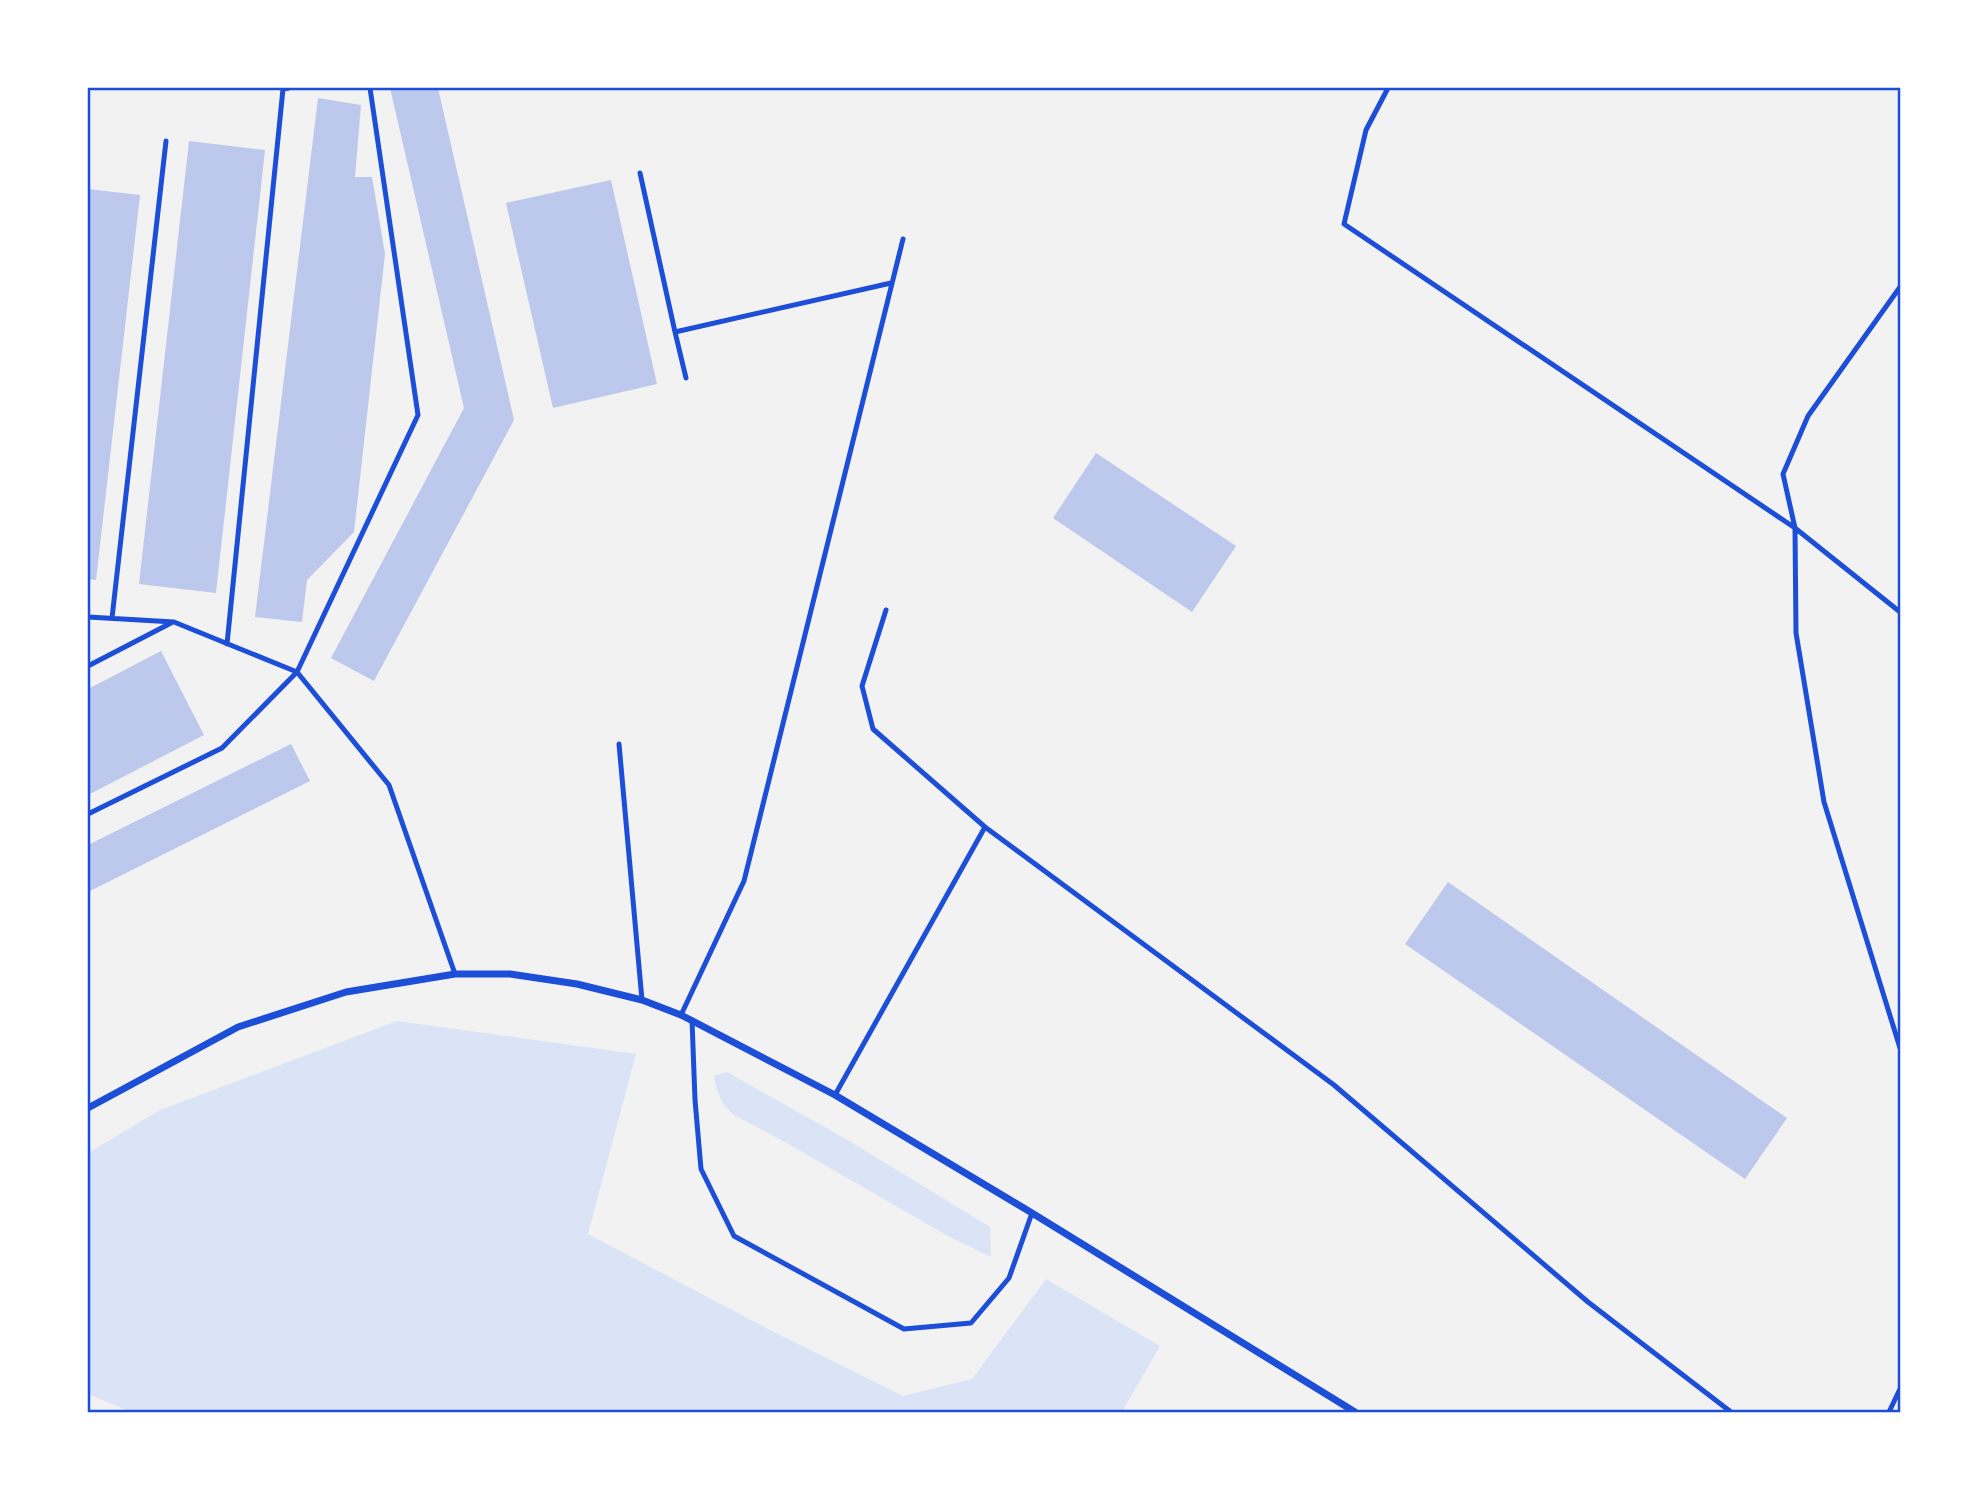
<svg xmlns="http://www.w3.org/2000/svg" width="1988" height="1500" viewBox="0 0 1988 1500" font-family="'Source Sans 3',sans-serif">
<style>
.green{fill:#dbe4f7}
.building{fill:#bdc9ec}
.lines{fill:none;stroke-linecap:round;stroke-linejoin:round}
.service{stroke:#1d4ed8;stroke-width:5}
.minor{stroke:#1d4ed8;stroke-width:7}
.neatline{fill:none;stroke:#1d4ed8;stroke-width:2.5}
</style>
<rect width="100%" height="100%" fill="#f2f2f2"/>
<!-- green -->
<path class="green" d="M397,1021l239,33 -48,180 182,96 133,66 69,-17 74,-100 114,67 -38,66h-991l-43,-18v-241l72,-43z
M727,1072l124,70 139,85 1,30 -43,-21 -165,-95 -49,-26 -11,-11 -6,-14 -3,-14z"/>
<!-- building -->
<path class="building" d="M390,88h48l76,332 -140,261 -43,-23 133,-250z
M318,98l43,7 -6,72h17l13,77 -31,278 -47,48 -5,42 -47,-5z
M189,141l76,9 -49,443 -77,-9z
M611,180l46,204 -104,24 -47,-205z
M88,189l52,6 -44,385 -8,-1z
M1096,453l140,93 -44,66 -139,-94z
M161,651l43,84 -116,60v-106z
M291,744l19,37 -222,111v-47z
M1448,882l339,236 -42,61 -340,-235z"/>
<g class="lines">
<!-- service -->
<path class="service" d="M370,88l48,327 -121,257 92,113 66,189
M1388,88l-22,42 -22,94 451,304 105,84
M640,173l35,159 216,-49
M1900,287l-92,129 -25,58 12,54 1,105 28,169 76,246
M675,332l11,46
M886,610l-24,76 11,43 112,98 349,258 254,217 143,110
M88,617l86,5 123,50 -75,76 -134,66
M112,618l54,-477
M227,644l56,-555 6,-1
M88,666l83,-43
M619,744l23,256
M681,1015l63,-134 159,-642
M692,1020l3,80 6,69 33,67 170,93 67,-6 38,-45 23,-65
M835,1095l150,-268
M1889,1412l11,-23"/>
<!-- minor -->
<path class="minor" d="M88,1108l150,-81 108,-35 109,-18h55l67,10 65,16 39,15 154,80 197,118 323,199"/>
</g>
<!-- border -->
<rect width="1988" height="1500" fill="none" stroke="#ffffff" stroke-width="178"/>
<rect x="89" y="89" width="1810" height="1322" class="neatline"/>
</svg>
